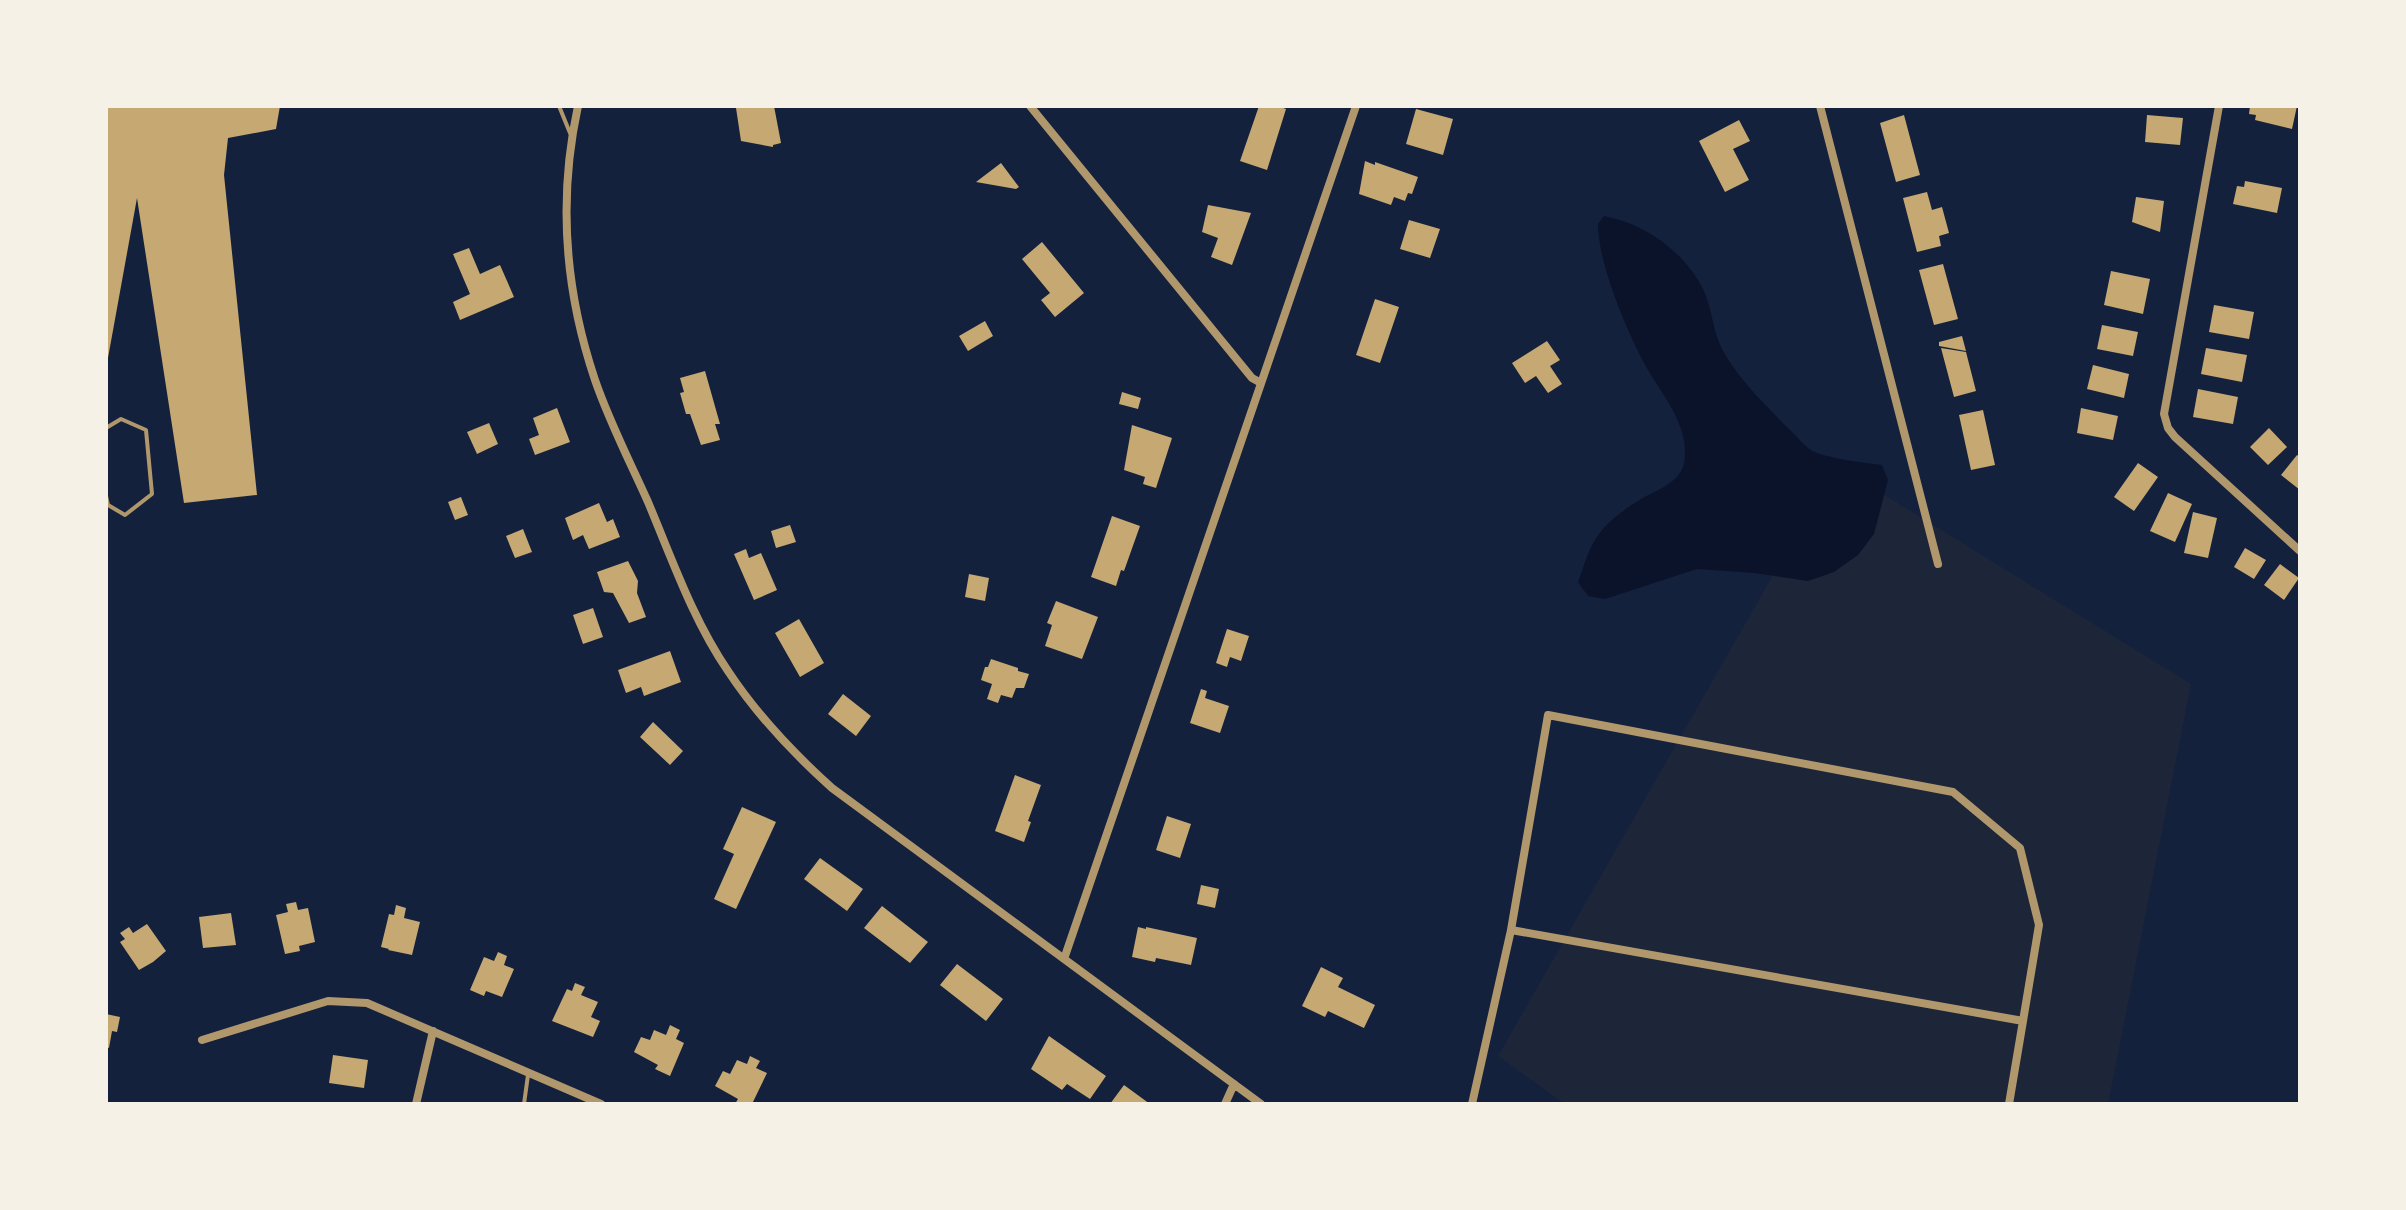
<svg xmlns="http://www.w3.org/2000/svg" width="2406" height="1210" viewBox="0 0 2406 1210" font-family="'Work Sans',sans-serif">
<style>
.green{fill:#1d2539}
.water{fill:#0b132b}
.building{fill:#c6a872}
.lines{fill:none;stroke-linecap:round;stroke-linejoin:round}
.service{stroke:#b1986c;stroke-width:4}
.minor{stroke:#b1986c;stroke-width:8}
</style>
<rect width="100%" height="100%" fill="#14213d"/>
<!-- green -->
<path class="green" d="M1836,465l355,219 -83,420h-543l-67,-48z"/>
<!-- water -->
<path class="water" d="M1604,216c42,8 81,36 100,75 8,18 9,40 18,58 16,30 47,60 71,84 6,5 11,13 18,17 12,8 55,13 71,15l6,15 -14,54 -16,21 -24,17 -26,9 -54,-8 -57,-4 -92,30 -17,-3 -10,-14c6,-15 9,-31 19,-45 9,-14 26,-27 41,-36 15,-10 42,-17 46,-38 7,-37 -23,-69 -40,-100 -18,-34 -46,-100 -46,-139z"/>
<!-- building -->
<path class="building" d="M106,106h174l-4,23 -48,9 -4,37 33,320 -73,8 -47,-305 -31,171z
M749,106h25l7,37 -8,2v2l-32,-6 -5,-33z
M1259,106h19l8,3 -19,61 -27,-9z
M2250,106h47l-5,23 -37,-9 1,-5 -7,-1z
M1416,109l37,10 -10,36 -37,-11z
M1904,115l16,60 -24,7 -16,-59z
M2147,115l36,3 -3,27 -35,-3z
M1739,120l11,21 -17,8 16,31 -24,12 -26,-51z
M1365,161l10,4v-3l43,15 -6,17 -4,-1 -3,8 -11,-4 -3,8 -32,-11z
M1001,163l18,24 -3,2 -40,-7z
M2245,181l37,7 -5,25 -44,-9 4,-18 7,1z
M1927,192l5,18 10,-3 7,26 -10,3 2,10 -24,6 -14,-54z
M2136,197l28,4 -4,31 -28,-10z
M1208,205l43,8 -19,52 -21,-8 7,-19 -16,-6z
M1409,220l31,9 -10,29 -30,-9z
M1042,242l42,51 -29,24 -14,-17 9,-7 -28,-34z
M469,248l11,26 20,-9 14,32 -54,23 -7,-18 17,-8 -17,-40z
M1943,264l15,55 -24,6 -15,-55z
M2111,271l39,8 -7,35 -39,-9z
M1375,299l24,8 -19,56 -24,-8z
M2214,305l40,7 -5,27 -40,-7z
M985,321l8,15 -25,15 -9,-15z
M2102,325l36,7 -5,24 -36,-7z
M1962,336l4,15 -27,-5v-4z
M1547,341l13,19 -10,6 12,18 -14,9 -12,-17 -11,7 -13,-20z
M1941,348l25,4 10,39 -22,6z
M2206,348l41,7 -5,27 -41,-8z
M2093,365l36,9 -5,24 -37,-9z
M705,371l15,53h-5l5,16 -19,5 -11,-31h-4l-6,-21 4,-1 -4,-14z
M2198,389l40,8 -5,27 -40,-7z
M1122,392l19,6 -3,11 -19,-5z
M557,408l13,34 -35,13 -6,-16 10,-4 -6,-17z
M2081,408l37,8 -5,24 -36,-7z
M1983,410l12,55 -24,5 -12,-55z
M489,423l9,21 -21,10 -10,-22z
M1132,425l40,13 -16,50 -13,-4 2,-7 -21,-7z
M2269,428l18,19 -19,18 -18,-18z
M2297,455l3,2v33l-19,-15z
M2138,463l20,14 -24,34 -20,-14z
M2168,493l24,11 -17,38 -25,-11z
M461,497l7,18 -13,5 -7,-18z
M599,503l8,19 6,-3 7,18 -31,12 -6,-14 -10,5 -8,-22z
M2193,512l24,6 -9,40 -24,-5z
M1112,516l28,10 -16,45 -3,-1 -5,16 -25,-9z
M790,525l6,17 -20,6 -5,-17z
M523,529l9,23 -17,6 -9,-22z
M2245,548l21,12 -12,19 -20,-12z
M746,549l3,9 12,-5 16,37 -23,10 -20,-46z
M628,561l10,20 -1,12 9,24 -17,6 -16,-30 -9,-1 -7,-20z
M2280,564l19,14 -15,22 -20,-15z
M969,574l20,4 -4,23 -20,-4z
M1056,601l42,16 -16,42 -37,-13 7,-21 -5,-2z
M593,608l10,29 -20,7 -10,-29z
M799,619l25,44 -24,14 -25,-44z
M1227,629l22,7 -8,25 -11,-4 -3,10 -11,-4z
M670,651l11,31 -37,14 -3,-9 -15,6 -8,-23z
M991,659l27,9v3l11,3 -5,14h-8l-4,10 -11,-3 -3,8 -11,-4 5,-15 -11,-4 4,-13h3z
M1201,689l6,2 -2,7 24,8 -9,27 -30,-10z
M843,694l28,22 -15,20 -28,-22z
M653,722l30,29 -13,14 -30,-28z
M1015,775l26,10 -13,36 3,1 -7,20 -29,-11z
M742,807l34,15 -40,87 -22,-10 20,-45 -11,-5z
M1167,816l24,8 -11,34 -24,-8z
M820,858l43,31 -16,22 -43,-32z
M1201,885l18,4 -4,19 -18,-4z
M296,902l2,8 10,-2 7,34 -16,4 1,5 -15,3 -9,-39 12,-3 -2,-8z
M396,905l10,3 -2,10 16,4 -8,33 -24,-5 1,-1 -8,-2 8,-33 5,1z
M882,906l46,36 -18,21 -46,-35z
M231,913l5,32 -33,3 -4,-31z
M147,924l19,27 -13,11 -14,8 -19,-28 5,-3 -5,-6 9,-6 4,6z
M1138,927l8,2v-2l51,11 -6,27 -35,-7 -1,4 -23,-5z
M498,952l9,4 -3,9 10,4 -12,28 -16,-6 -2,5 -14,-6 14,-33 10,4z
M957,964l46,35 -17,22 -46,-36z
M1321,967l22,11 -5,9 37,18 -11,23 -36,-17 -3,6 -23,-11z
M575,983l10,4 -4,8 17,7 -7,15 9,4 -7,16 -41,-16 15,-32 5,2z
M106,1014l14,3 -3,15 -5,-1 -3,17 -3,-1z
M670,1025l10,5 -4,9 8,4 -14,33 -15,-7 3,-4 -24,-13 7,-15 9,3 4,-10 12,5z
M1049,1036l57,40 -16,23 -23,-15 -5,6 -31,-21z
M333,1055l35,5 -4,28 -35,-5z
M750,1056l10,5 -4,7 11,5 -15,31h-17l3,-5 -23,-13 8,-15 7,3 7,-14 10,4z
M1124,1085l26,19h-40z"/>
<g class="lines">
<!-- service -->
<path class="service" d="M559,106l11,27
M106,428l15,-9 25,11 6,64 -27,21 -17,-10 -2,-9
M524,1104l4,-29"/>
<!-- minor -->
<path class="minor" d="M578,106c-20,92 -13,185 17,274 14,41 35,82 53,122 24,57 45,118 80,169 29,44 65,82 104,117l429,316
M1030,106l222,272 9,5
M1820,106l118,458
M2219,106l-55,308 4,14 7,9 125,114
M1511,930l37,-215 405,77 67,56 19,77 -16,96
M1064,959l292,-853
M202,1040l126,-39 39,2 234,101
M416,1104l17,-73
M1225,1104l9,-20
M1472,1104l39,-174 512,91 -14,83"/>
</g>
<!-- border -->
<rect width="2406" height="1210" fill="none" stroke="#f6f1e7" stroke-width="216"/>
</svg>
